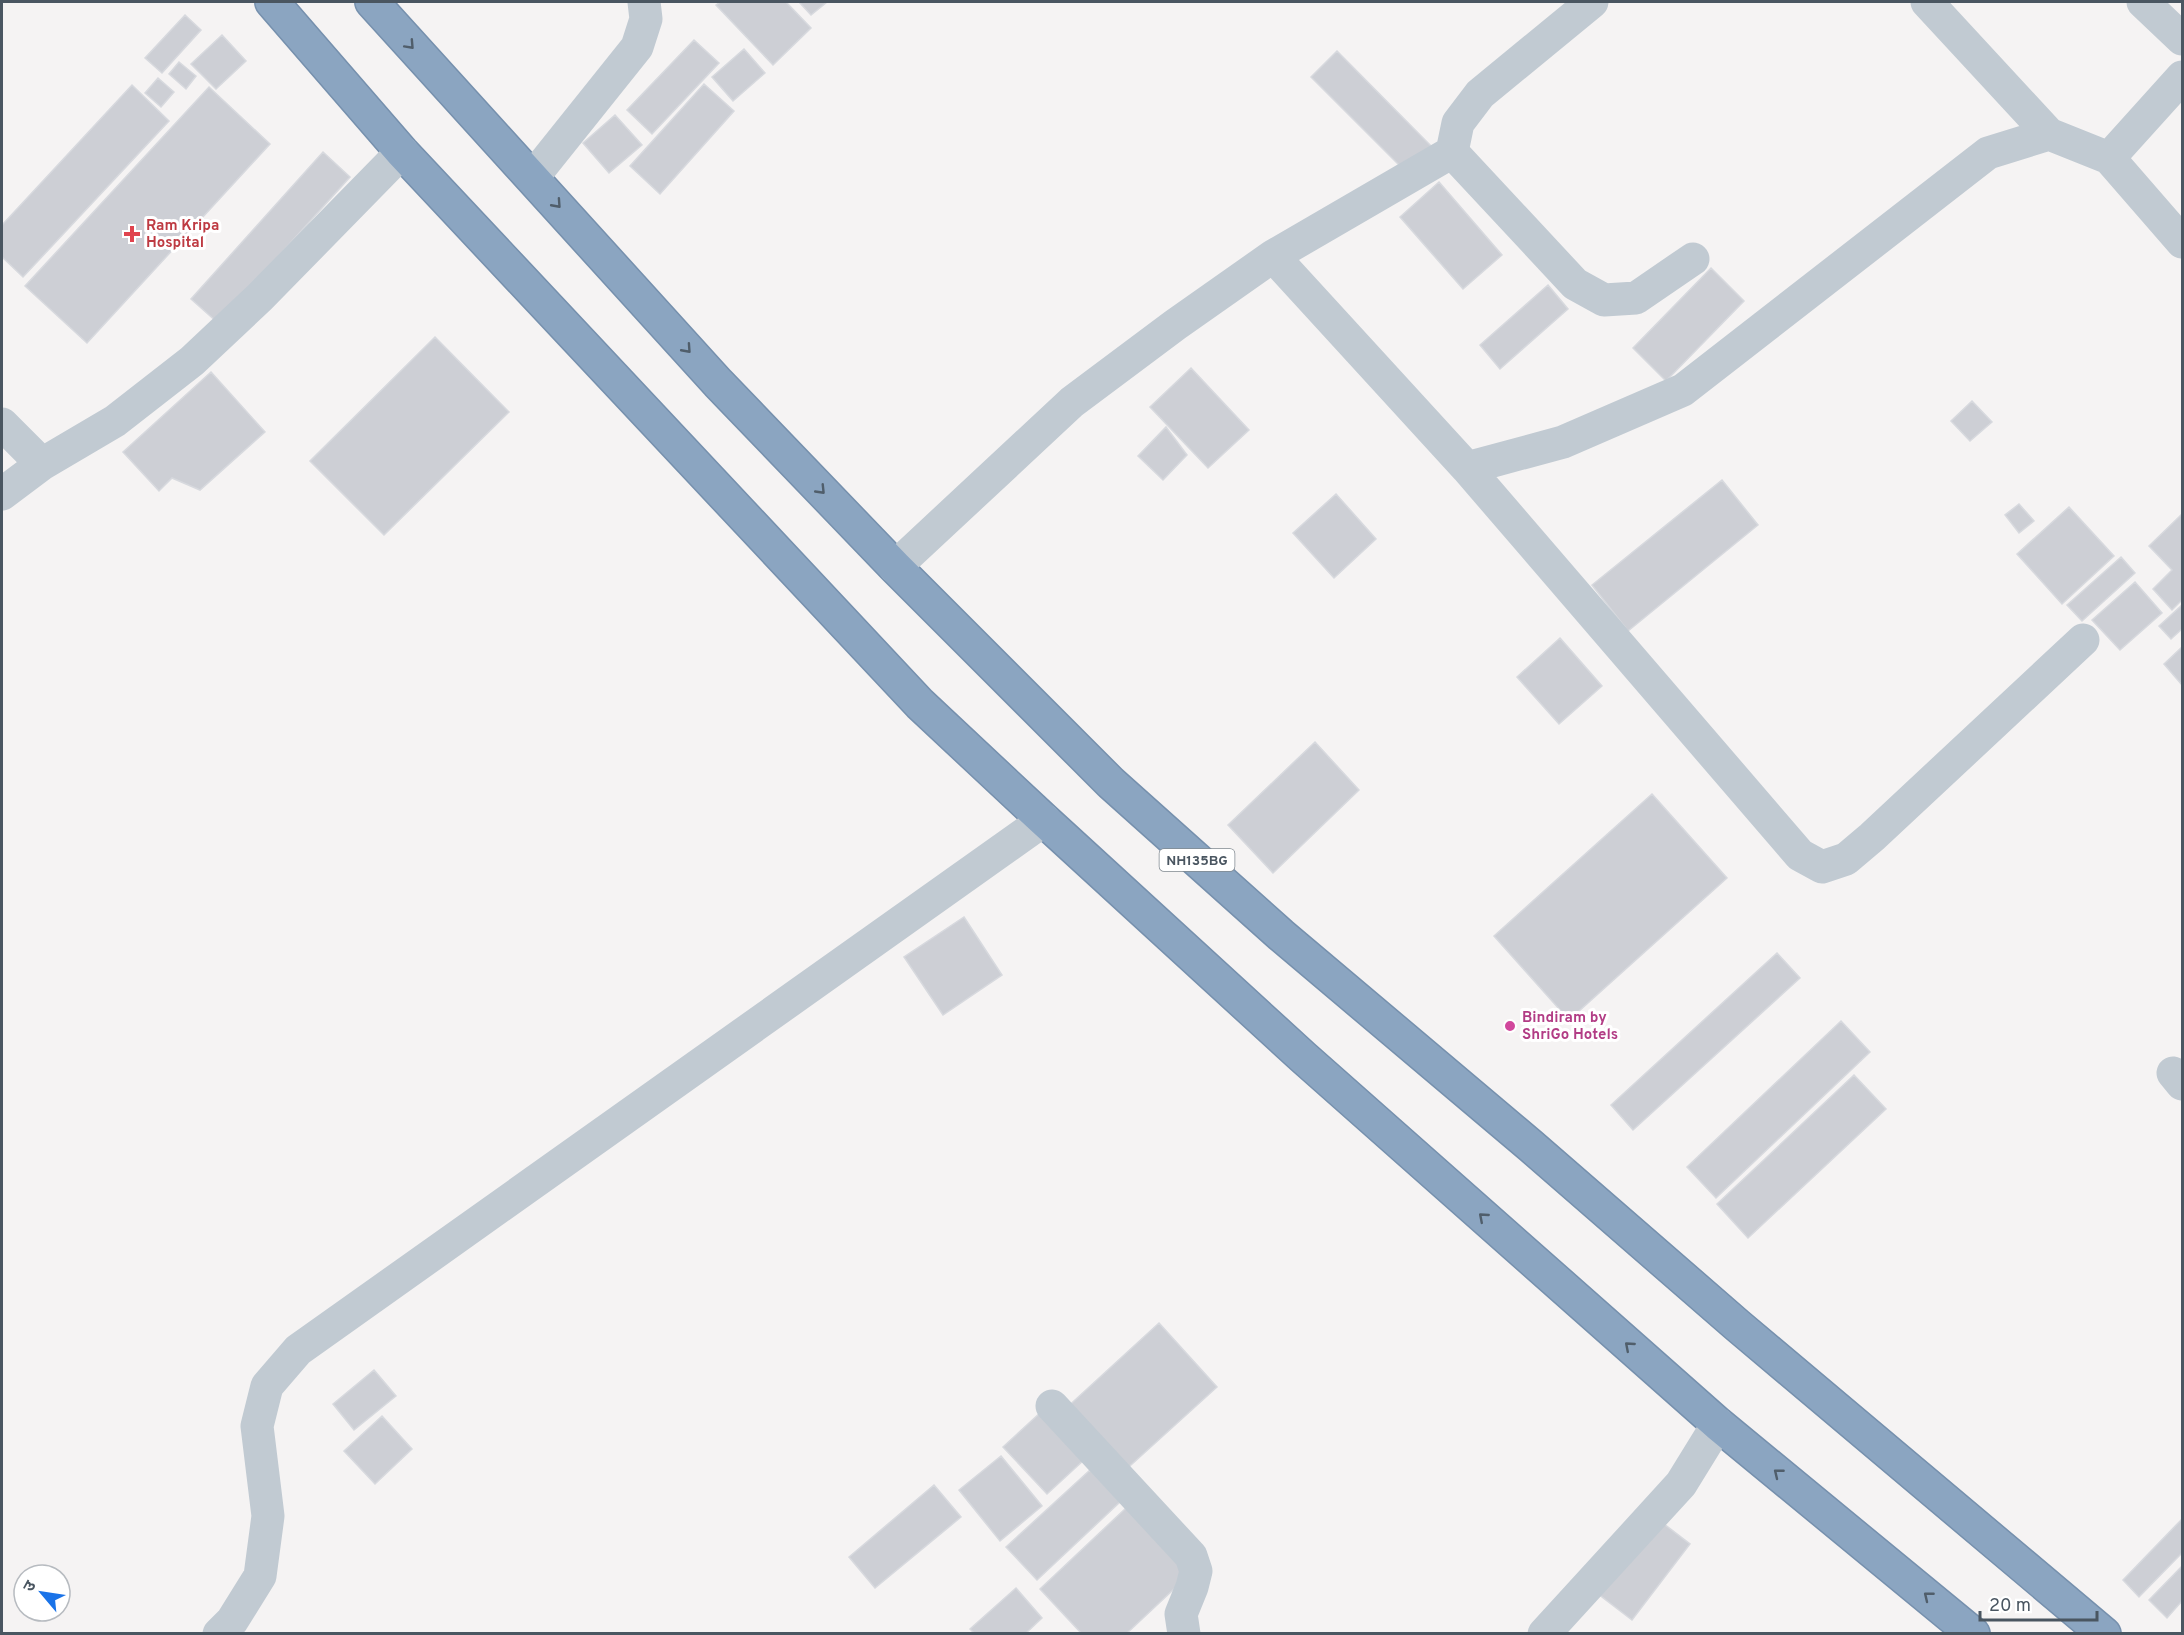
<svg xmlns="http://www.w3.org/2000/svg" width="2184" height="1635" viewBox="0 0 2184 1635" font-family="Overpass,'Noto Sans Devanagari',sans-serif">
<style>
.building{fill:#cdcfd5;stroke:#d7d9de;stroke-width:1.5}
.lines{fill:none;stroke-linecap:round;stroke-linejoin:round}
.highway-casing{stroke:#7690ad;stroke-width:36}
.minor{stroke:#c1cad2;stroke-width:33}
.highway{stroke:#8ba5c1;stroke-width:33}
.oneway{stroke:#505e6b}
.health-dot{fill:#e0444e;stroke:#fff;stroke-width:2}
.hotel-dot{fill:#d1479c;stroke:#fff;stroke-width:2}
.labels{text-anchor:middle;stroke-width:6;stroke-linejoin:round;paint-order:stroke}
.shield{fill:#fff;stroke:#808990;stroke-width:1.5}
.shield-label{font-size:14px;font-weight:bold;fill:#4a5661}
.health-label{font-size:15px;font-weight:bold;fill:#be3a42;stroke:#fff;text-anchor:start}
.hotel-label{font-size:15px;font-weight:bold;fill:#b23c85;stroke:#fff;text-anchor:start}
</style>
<rect width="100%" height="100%" fill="#f5f3f3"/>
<!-- building -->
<path class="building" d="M720,2h66l25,26 -38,37 -57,-60z
M799,2h28l-16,13z
M185,15l16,15 -39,43 -17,-15z
M222,35l24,26 -30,28 -25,-25z
M694,40l25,23 -67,71 -25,-24z
M744,49l21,24 -32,28 -21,-24z
M1337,51l97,98 -25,26 -98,-98z
M179,62l17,14 -10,13 -17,-15z
M158,78l16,14 -13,15 -16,-14z
M704,84l30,27 -74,83 -30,-28z
M132,85l37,36 -146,156 -21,-20v-32z
M209,87l61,57 -183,199 -62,-57z
M615,115l27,30 -33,28 -26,-30z
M323,152l27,25 -132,146 -27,-24z
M1439,182l63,73 -39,34 -63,-72z
M1711,268l33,33 -78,80 -33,-33z
M1548,285l20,24 -68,60 -20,-24z
M435,337l74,75 -125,123 -74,-74z
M1191,368l58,62 -41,38 -58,-61z
M211,372l54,60 -65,58 -28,-12 -13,13 -36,-39z
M1972,401l20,21 -22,19 -19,-20z
M1166,427l21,28 -24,25 -25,-24z
M1722,480l36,45 -130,106 -36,-46z
M1336,494l40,45 -42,39 -41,-45z
M2019,504l15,17 -15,12 -14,-18z
M2069,507l45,49 -52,48 -45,-50z
M2182,514v86l-10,10 -19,-21 19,-19 -23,-24z
M2121,557l14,16 -53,48 -15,-16z
M2135,582l27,31 -42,37 -28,-30z
M2182,605v24l-11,10 -12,-13z
M1560,638l42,48 -43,38 -42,-47z
M2182,647v38l-18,-21z
M1315,742l44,48 -86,83 -45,-48z
M1652,794l75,84 -158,142 -75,-84z
M964,917l38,58 -59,40 -39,-58z
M1777,953l23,25 -167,152 -22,-25z
M1841,1021l29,31 -154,146 -29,-31z
M1854,1075l32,34 -138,129 -31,-34z
M1159,1323l58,64 -96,87 -58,-63z
M374,1370l22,26 -42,34 -21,-26z
M1041,1412l44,47 -38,35 -44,-47z
M382,1416l30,33 -37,35 -31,-33z
M1001,1456l41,50 -42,35 -41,-51z
M1090,1470l30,32 -83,78 -31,-33z
M934,1485l27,32 -86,71 -26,-31z
M1126,1508l63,67 -63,59h-44l-42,-45z
M1651,1514l39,30 -58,76 -39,-30z
M2182,1519v34l-43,44 -16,-17z
M2182,1566v35l-15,17 -18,-18z
M1016,1588l26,30 -17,16h-50l-5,-5z"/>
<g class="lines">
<defs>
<path id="highway" d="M272,2l130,150 518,552 124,116 259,237 415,367 255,210
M372,2l346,381 177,184 216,216 170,152 250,211 206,179 367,309"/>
</defs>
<!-- highway casing -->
<use href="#highway" class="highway-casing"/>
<!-- minor -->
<path class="minor" d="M1592,2l-112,92 -22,29 -6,29 123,132 29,16 32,-2 57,-39
M1927,2l122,132
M2143,2l39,37
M2109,158l73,-81
M533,177l104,-130 9,-28 -2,-17
M1273,256l179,-104
M2,424l40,40
M1467,468l96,-26 120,-52 305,-237 61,-19 60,24 73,84
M2,494l40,-30 73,-43 77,-60 68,-64 142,-145
M895,567l177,-165 103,-77 98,-69 194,212 333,387 22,12 24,-8 26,-22 211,-197
M2173,1073l9,11
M1052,1406l139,150 5,15 -4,16 -11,27 3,20
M219,1634l13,-13 28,-45 8,-60 -11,-90 10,-40 31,-36 746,-530
M1544,1634l137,-150 37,-60"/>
<!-- highway -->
<use href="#highway" class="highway"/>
</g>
<!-- one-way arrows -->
<defs><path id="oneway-chevron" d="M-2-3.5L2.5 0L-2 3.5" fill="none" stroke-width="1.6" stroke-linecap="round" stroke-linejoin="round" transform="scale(1.5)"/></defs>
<g class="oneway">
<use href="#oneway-chevron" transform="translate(410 45) rotate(47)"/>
<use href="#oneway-chevron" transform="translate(557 204) rotate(48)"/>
<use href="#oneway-chevron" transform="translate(687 349) rotate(48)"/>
<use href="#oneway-chevron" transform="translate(821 490) rotate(46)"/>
<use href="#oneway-chevron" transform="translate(1483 1217) rotate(-139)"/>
<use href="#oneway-chevron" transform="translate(1629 1346) rotate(-139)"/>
<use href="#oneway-chevron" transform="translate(1778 1473) rotate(-141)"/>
<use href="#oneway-chevron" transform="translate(1928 1596) rotate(-141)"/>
</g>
<!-- markers -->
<path class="health-dot" d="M129 225h6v6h6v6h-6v6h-6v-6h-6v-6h6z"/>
<circle class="hotel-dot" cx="1510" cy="1026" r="6"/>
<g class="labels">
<!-- shield labels -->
<rect class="shield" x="1159.5" y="849" width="75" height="22" rx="4.5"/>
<g class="shield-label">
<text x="1197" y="865">NH135BG</text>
</g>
<!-- health labels -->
<g class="health-label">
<text x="146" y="230">Ram Kripa<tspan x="146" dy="17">Hospital</tspan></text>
</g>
<!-- hotel labels -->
<g class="hotel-label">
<text x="1522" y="1022">Bindiram by<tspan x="1522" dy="17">ShriGo Hotels</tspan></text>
</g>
</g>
<!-- border -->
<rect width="2184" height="1635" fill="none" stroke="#4a5661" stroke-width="6"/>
<!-- north arrow -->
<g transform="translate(42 1593) rotate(299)"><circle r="28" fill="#ffffff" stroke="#b7bbc0" stroke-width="1.5"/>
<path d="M0-4.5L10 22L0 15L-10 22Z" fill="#1a73e8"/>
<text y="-9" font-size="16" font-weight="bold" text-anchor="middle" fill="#4a5661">उ</text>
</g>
<!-- scale -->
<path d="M1980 1611v9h117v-9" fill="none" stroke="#4a5661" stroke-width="3"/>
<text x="1989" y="1611" font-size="18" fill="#4a5661" stroke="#ffffff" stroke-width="4.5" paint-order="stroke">20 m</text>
</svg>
